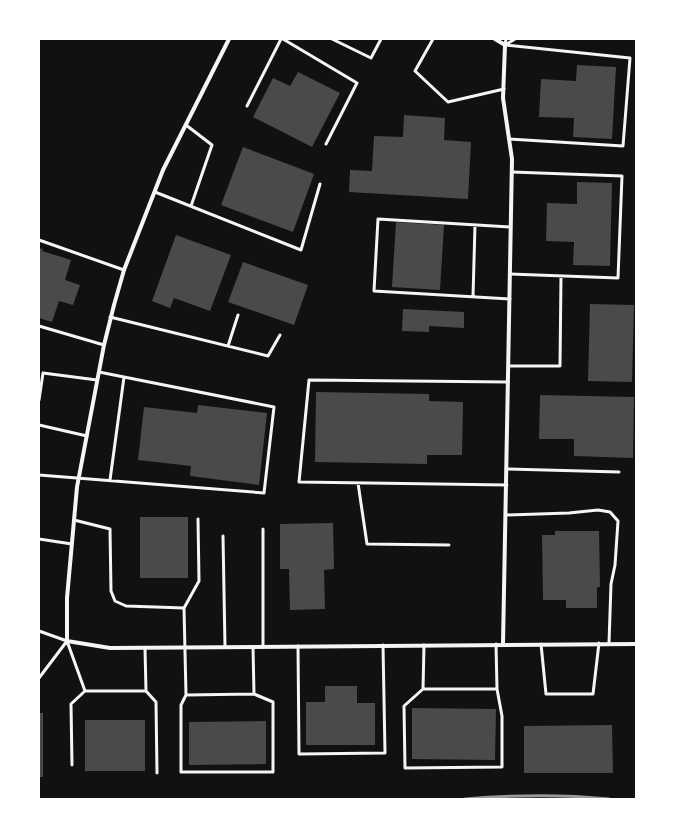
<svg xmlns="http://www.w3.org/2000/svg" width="675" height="838" viewBox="0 0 675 838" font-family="'Varela Round',sans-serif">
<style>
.building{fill:#4a4a4a}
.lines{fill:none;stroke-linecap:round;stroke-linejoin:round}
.service{stroke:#f5f5f5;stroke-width:3}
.minor{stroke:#f5f5f5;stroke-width:4}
.rail{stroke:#9a9a9a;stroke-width:3}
</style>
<rect width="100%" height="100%" fill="#111"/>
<!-- building -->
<path class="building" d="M577,65l39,2 -4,72 -39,-2 1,-19 -35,-1 2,-38 35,2z
M298,72l42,21 -28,54 -59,-30 20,-39 17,8z
M404,115l41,3 -1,22 27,2 -3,57 -119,-7 1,-22 22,1 2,-35 29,1z
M243,147l71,27 -21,58 -72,-27z
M577,182l35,1 -2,83 -37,-1 1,-23 -28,-1 1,-38 30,1z
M396,222l48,3 -4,65 -48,-3z
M176,235l55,20 -21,56 -36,-13 -4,10 -18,-7z
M39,248l4,1 -1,2 29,9 -6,20 15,5 -7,20 -14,-4 -7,21 -13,-4z
M243,262l65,23 -14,40 -66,-23z
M590,304l44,1 -2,77 -44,-1z
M403,309l61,3v16l-35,-2v6l-27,-1z
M316,392l113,2v7l34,1 -1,53h-35v9l-112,-2z
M540,395l94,2 -1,61 -59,-2v-17h-35z
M198,405l69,8 -8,72 -69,-9 1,-10 -53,-6 6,-53 53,6z
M140,517h48v61h-48z
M333,523l1,46 -10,1 1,39 -35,1 -1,-41h-9v-45z
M555,531h44l1,56h-3v21h-31v-8h-23l-1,-65h13z
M325,686h32v17h18v42h-69v-43h19z
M412,708l84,1 -1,51 -83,-1z
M39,713h4v64h-4z
M85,720h60v51h-60z
M266,721v43l-77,1v-43z
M612,725l1,48h-89v-47z"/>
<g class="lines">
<!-- service -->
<path class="service" d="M283,39l74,44 -31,61
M332,39l39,19 10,-19
M433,39l-18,32 33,31 56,-13
M505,45l125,13 -7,88 -114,-7
M505,45l10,-6
M505,45l1,-6
M247,106l34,-67
M186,125l26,20 -21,61
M155,192l146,58 19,-66
M39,240l85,30
M510,274l108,4 4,-102 -110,-4
M473,297l2,-72
M510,299l-136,-8 4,-72 132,8
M110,317l158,39 12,-21
M39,326l65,19
M228,346l10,-31
M509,366h51l1,-90
M39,400l4,-27 54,7
M39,425l48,11
M507,469l112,3
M39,475l225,18 10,-86 -175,-35
M110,480l14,-103
M358,483l9,61 82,1
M507,485l-208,-3 10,-102 199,2
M506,515l63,-2 29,-3 12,2 8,9 -3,44 -4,19 -2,59
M74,520l36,9 1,62 4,10 11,5 58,2 2,87 68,-1 -1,-47
M263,529v117
M223,536l2,111
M39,539l33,5
M184,608l15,-27 -1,-62
M39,631l28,10
M67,641l18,50h61l-1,-43
M541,644l5,50h47l6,-51
M424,645l-1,44 -19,17 1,62 97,-1v-51l-5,-27 -1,-45
M298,646l1,108 86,-1 -2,-108
M39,678l28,-37
M423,689h74
M146,691l10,11 1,71
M186,695l-5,10v67h92v-70l-19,-8
M72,765l-1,-61 14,-13"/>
<!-- minor -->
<path class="minor" d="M229,39l-66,131 -39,100 -10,35 -10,40 -27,142 -10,111v43l43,7 526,-4
M495,39l10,6 -2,53 9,61 -9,485"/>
<!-- rail -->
<path class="rail" d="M465,799c48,-4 96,-5 144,0"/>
</g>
<!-- border -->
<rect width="675" height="838" fill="none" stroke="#ffffff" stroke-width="80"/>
</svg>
